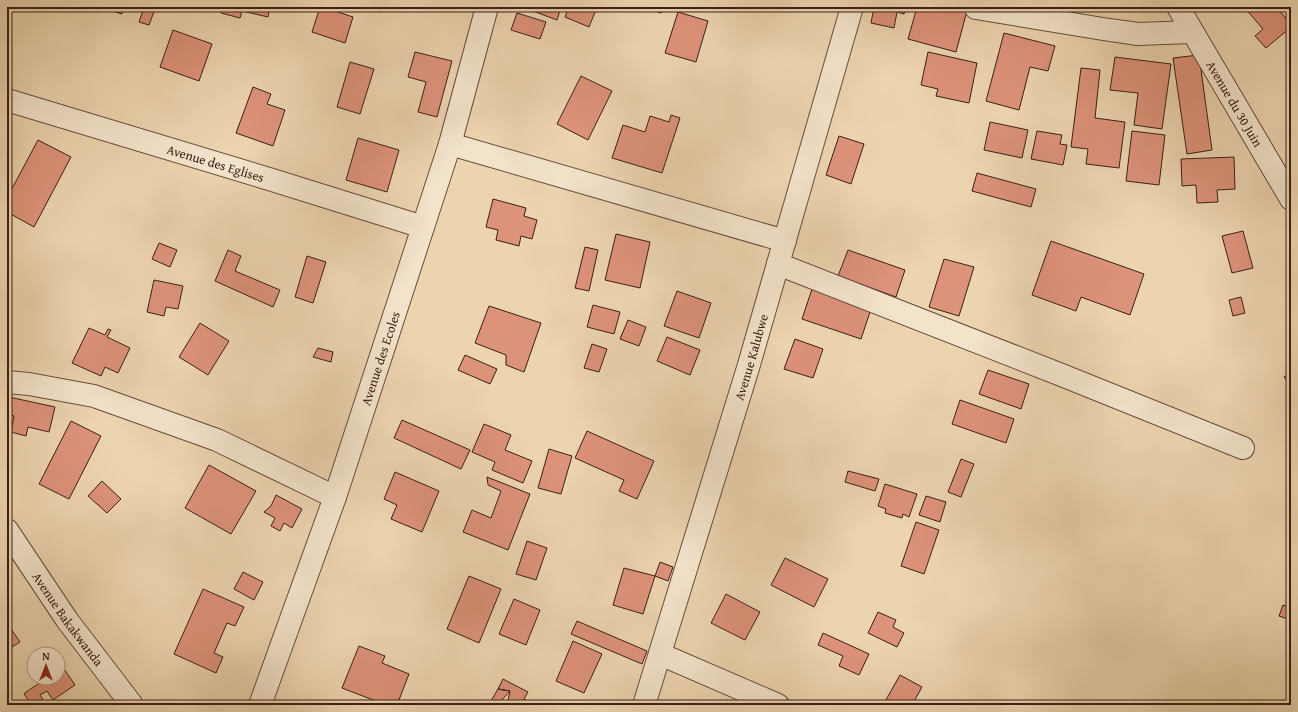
<svg xmlns="http://www.w3.org/2000/svg" width="1298" height="712" viewBox="0 0 1298 712" font-family="'Gentium Book Plus',serif">
<style>
.building{fill:#dd927a;stroke:#3a2016}
.lines{fill:none;stroke-linecap:round;stroke-linejoin:round}
.minor-casing{stroke:#664d3c;stroke-width:24}
.minor{stroke:#f3e3cb;stroke-width:22}
.labels{text-anchor:middle;stroke-width:3.5;stroke-linejoin:round;paint-order:stroke}
.street-label{font-size:13px;fill:#3a2016;stroke:#f3e3cb}
</style>
<rect width="100%" height="100%" fill="#ecd4af"/>
<filter id="stains"><feTurbulence type="fractalNoise" baseFrequency=".005" numOctaves="4"/><feColorMatrix values="0 0 0 0 .2 0 0 0 0 .09 0 0 0 0 .02 0 0 0 .5 -.17"/></filter>
<radialGradient id="worn" r=".72"><stop offset=".6" stop-color="#630" stop-opacity="0"/><stop offset="1" stop-color="#630" stop-opacity=".3"/></radialGradient>
<!-- building -->
<path class="building" d="M99,7h25l-2,7z
M144,7l11,2 -6,16 -10,-3z
M222,7h48l-2,10 -26,-6 -2,7 -19,-5z
M320,7h13l-1,3 21,7 -8,26 -33,-11z
M371,7h11l-1,5 -11,-2z
M522,7h39l-4,13z
M569,7h28l-8,20 -24,-10z
M643,7h20l-2,6z
M874,7h32l-2,7 -7,-2 -3,16 -23,-5z
M917,7h51l-12,45 -48,-13z
M1244,7h32l15,17v3l-25,21 -11,-12 8,-7z
M678,12l30,9 -12,41 -31,-9z
M517,13l29,9 -6,17 -29,-9z
M173,30l39,14 -13,37 -39,-14z
M1004,33l51,13 -7,25 -18,-4 -11,43 -33,-9z
M415,52l37,9 -15,56 -19,-5 8,-30 -18,-5z
M928,52l49,11 -8,40 -33,-7 2,-7 -17,-4z
M1199,55l13,95 -25,4 -14,-96z
M1115,57l56,7 -9,65 -28,-4 4,-32 -28,-3z
M350,62l24,7 -14,45 -23,-7z
M1081,68l19,2 -5,48 30,4 -6,46 -33,-4 2,-15 -17,-2z
M581,76l31,15 -24,49 -31,-16z
M253,87l18,7 -4,10 18,6 -12,36 -37,-13z
M671,115l9,3 -18,55 -50,-15 11,-33 22,7 5,-16 19,6z
M990,122l38,8 -6,28 -38,-8z
M1037,131l25,4 -2,9 7,1 -4,20 -32,-6z
M1132,131l33,4 -6,50 -33,-4z
M839,136l25,8 -13,40 -25,-9z
M358,138l41,12 -12,42 -41,-12z
M38,140l33,17 -37,70 -27,-15v-14z
M1234,157l1,32 -18,1 1,12 -21,1 -1,-18 -14,1 -1,-27z
M977,173l59,16 -5,18 -59,-16z
M493,199l33,9 -2,8 13,4 -5,19 -11,-3 -2,10 -23,-6 2,-10 -12,-3z
M1243,231l10,37 -21,5 -10,-37z
M616,234l34,8 -10,46 -35,-8z
M1051,241l93,33 -14,41 -49,-18 -5,14 -44,-16z
M159,243l18,7 -7,17 -18,-8z
M585,247l13,3 -9,41 -14,-3z
M228,250l13,6 -6,15 45,19 -7,17 -58,-26z
M848,250l57,20 -9,27 -58,-21z
M307,256l19,6 -13,41 -18,-6z
M944,259l30,8 -15,49 -30,-9z
M154,280l29,6 -5,23 -12,-2 -2,9 -17,-4z
M813,286l59,20 -11,33 -59,-20z
M677,291l34,12 -12,35 -35,-12z
M1241,297l4,16 -12,3 -4,-16z
M593,305l27,7 -6,22 -27,-7z
M489,306l52,17 -17,49 -18,-7v-10l-31,-12z
M628,320l18,7 -7,19 -19,-7z
M200,323l29,18 -21,34 -29,-18z
M89,328l16,7 3,-6 3,1 -4,7 23,11 -12,25 -13,-6 -4,9 -29,-13z
M667,337l33,13 -10,25 -33,-14z
M795,339l28,10 -10,29 -29,-9z
M592,344l15,5 -8,23 -15,-4z
M318,348l15,4 -2,10 -18,-5z
M465,355l32,14 -7,15 -32,-14z
M988,370l41,14 -8,25 -42,-15z
M1291,372v14l-7,-9z
M9,397l46,10 -6,25 -21,-5 -2,9 -15,-4 3,-16 -7,-2z
M960,400l54,19 -8,24 -54,-19z
M402,420l68,30 -9,19 -67,-31z
M71,421l30,15 -32,63 -30,-15z
M484,424l27,11 -6,15 27,11 -9,22 -31,-13 3,-8 -23,-10z
M587,431l67,30 -17,38 -18,-8 5,-11 -49,-22z
M549,449l23,7 -11,38 -23,-6z
M961,459l13,5 -13,33 -13,-5z
M209,465l47,26 -25,43 -46,-26z
M848,471l31,8 -4,12 -30,-9z
M395,472l44,19 -17,41 -31,-13 6,-14 -13,-6z
M487,477l43,17 -22,56 -45,-18 9,-22 19,8 10,-27 -13,-6z
M102,481l19,18 -14,14 -19,-17z
M885,484l32,10 -8,23 -6,-3 -1,4 -17,-5 1,-4 -8,-3z
M276,495l26,14 -10,19 -8,-5 -4,8 -9,-5 4,-8 -11,-6 7,-6z
M926,496l20,6 -6,20 -21,-7z
M916,522l23,8 -15,44 -23,-8z
M527,541l20,7 -11,32 -20,-6z
M785,558l43,21 -14,28 -43,-22z
M660,562l13,5 -5,14 -13,-5z
M624,568l31,8 -12,38 -30,-9z
M243,572l20,10 -9,18 -20,-11z
M469,576l32,13 -22,54 -32,-14z
M203,589l41,18 -9,19 -8,-3 -13,30 9,4 -7,16 -42,-19z
M726,594l34,18 -15,28 -34,-17z
M514,599l26,11 -14,35 -27,-11z
M1283,605l8,3v12l-12,-4z
M878,612l18,8 -3,7 11,6 -7,14 -29,-14z
M577,621l70,30 -5,13 -71,-30z
M7,623l13,19 -13,8z
M823,633l46,21 -10,21 -20,-9 4,-10 -25,-11z
M573,641l29,13 -18,39 -28,-12z
M359,646l26,10 -3,7 27,11 -12,31h-11l-44,-17z
M62,666l13,19 -22,15 -6,-9 -7,4 3,4 -11,6 -8,-11 2,-2 15,-10 -1,-2 4,-2h14v-9z
M900,675l22,12 -10,18h-29z
M503,679l25,13 -4,7 11,6h-28l3,-14 -12,-2z
M498,689l12,2 -9,10v4h-24l2,-4h12z"/>
<g class="lines">
<defs>
<g id="minor">
<path id="s1" d="M1178,7l113,192"/>
<path d="M976,8l127,21 35,5 53,-2"/>
<path id="s2" d="M7,100l262,79 154,48"/>
<path d="M450,144l335,97"/>
<path d="M778,264l281,110 184,74"/>
<path d="M7,382l22,2 65,12 123,44 118,57"/>
<path id="s3" d="M7,530l60,90 65,85"/>
<path d="M660,654l118,51"/>
<path id="s4" d="M260,705l75,-208 88,-270 27,-83 37,-137"/>
<path id="s5" d="M644,705l104,-337 104,-361"/>
</g>
</defs>
<!-- minor casing -->
<use href="#minor" class="minor-casing"/>
<!-- minor -->
<use href="#minor" class="minor"/>
</g>
<g class="labels">
<!-- street labels -->
<g class="street-label">
<text dy="5" stroke="none"><textPath href="#s1" startOffset="112">Avenue du 30 Juin</textPath></text>
<text dy="5" stroke="none"><textPath href="#s2" startOffset="218">Avenue des Eglises</textPath></text>
<text dy="5" stroke="none"><textPath href="#s5" startOffset="364">Avenue Kalubwe</textPath></text>
<text dy="5" stroke="none"><textPath href="#s4" startOffset="367">Avenue des Ecoles</textPath></text>
<text dy="5" stroke="none"><textPath href="#s3" startOffset="108">Avenue Bakakwanda</textPath></text>
</g>
</g>
<!-- margin -->
<rect width="1298" height="712" fill="none" stroke="#ecd4af" stroke-width="24"/>
<rect x="8" y="8" width="1282" height="696" fill="none" stroke="#3a2016" stroke-width="2"/>
<rect x="12" y="12" width="1274" height="688" fill="none" stroke="#3a2016"/>
<!-- north arrow -->
<g transform="translate(46 666)"><circle r="19" fill="#f3e3cb" stroke="#a99583"/>
<path d="M0-3L7 15L0 10L-7 15Z" fill="#8f2418"/>
<text y="-6" font-size="11" font-weight="bold" text-anchor="middle" fill="#3a2016">N</text>
</g>
<rect width="100%" height="100%" filter="url(#stains)"/>
<rect width="100%" height="100%" fill="url(#worn)"/>
</svg>
